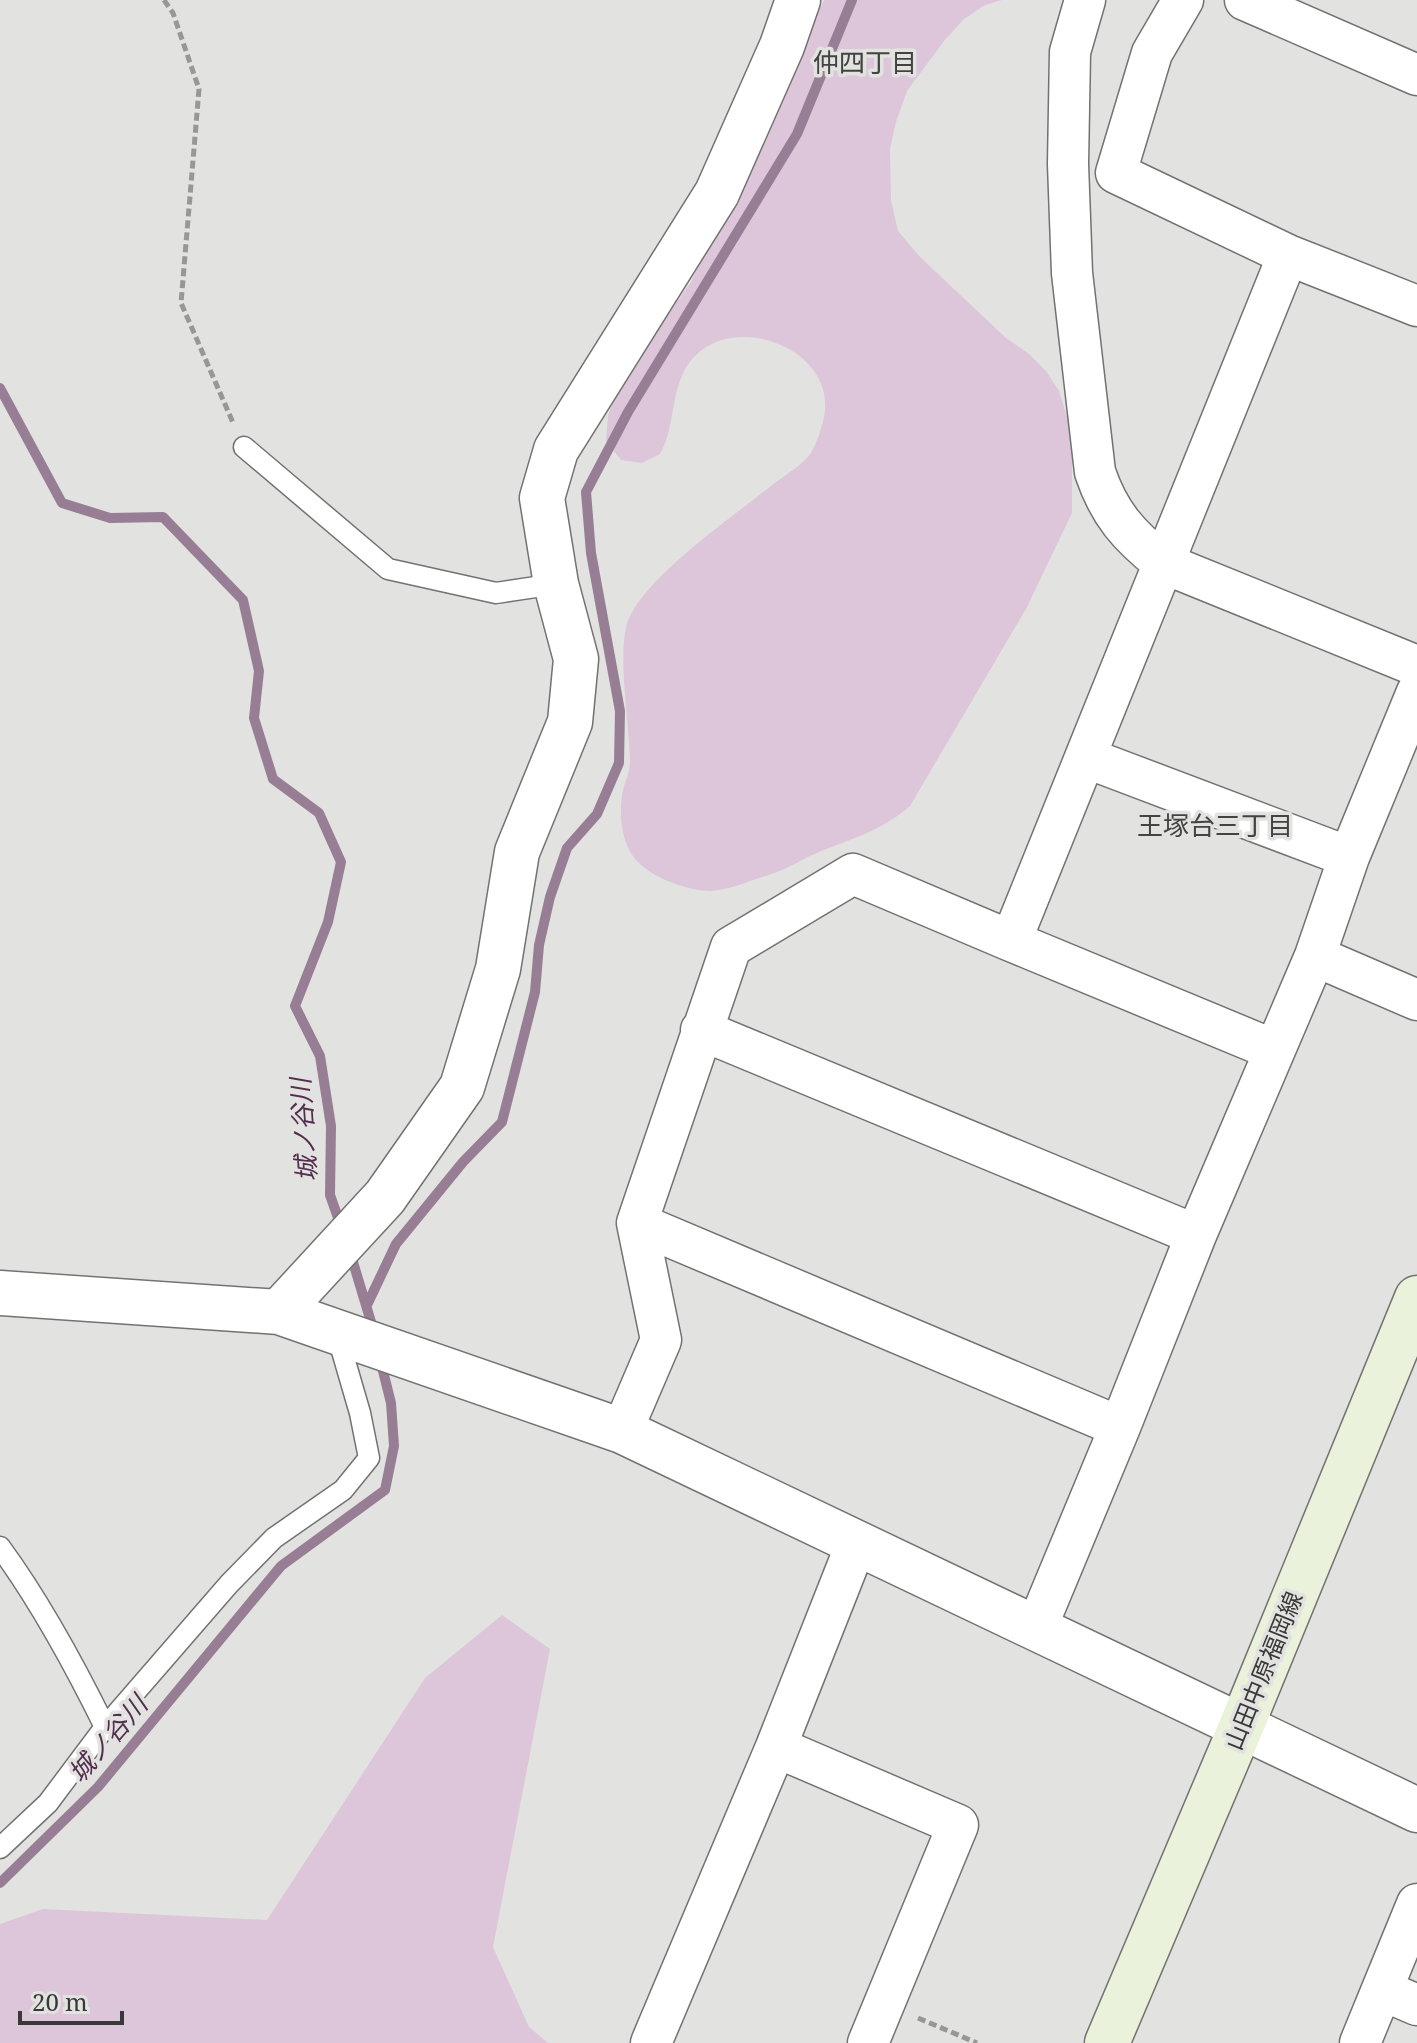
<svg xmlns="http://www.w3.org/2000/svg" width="1417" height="2043" viewBox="0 0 1417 2043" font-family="'Noto Serif','Noto Sans JP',serif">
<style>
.green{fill:#ddc6d9}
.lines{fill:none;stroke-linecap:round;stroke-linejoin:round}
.stream{stroke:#987e94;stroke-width:10}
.service-casing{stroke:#727370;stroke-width:23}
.minor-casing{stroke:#727370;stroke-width:43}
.tertiary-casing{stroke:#727370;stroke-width:47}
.secondary-casing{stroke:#727370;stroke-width:47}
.path{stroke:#979895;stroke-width:5;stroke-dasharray:8 4;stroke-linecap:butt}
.service{stroke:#fff;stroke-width:20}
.minor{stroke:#fff;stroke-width:40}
.tertiary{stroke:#fff;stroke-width:44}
.secondary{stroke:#ebf2dc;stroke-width:44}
.labels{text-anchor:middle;stroke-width:7;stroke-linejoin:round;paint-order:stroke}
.street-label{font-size:24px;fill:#393938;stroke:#e2e3e0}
.neighbourhood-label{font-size:26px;fill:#434441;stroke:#e2e3e0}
.water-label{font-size:26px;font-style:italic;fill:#542d4f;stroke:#e2e3e0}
</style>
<rect width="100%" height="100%" fill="#e2e3e0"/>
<!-- green -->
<path class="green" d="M824,0h178l-17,5 -21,14 -20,22 -37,50 -11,31 -6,27 1,51 7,31 22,26 86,81 23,16 17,17 13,20 13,42v80l-46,96 -116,197c-27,24 -59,33 -91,46 -17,7 -33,18 -50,23 -18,5 -39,15 -58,16 -22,0 -56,-12 -72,-28 -18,-17 -21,-49 -16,-73 3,-11 7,-18 7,-29 0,-35 -15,-116 0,-145 22,-44 101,-98 141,-130 12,-10 34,-22 41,-35 5,-9 10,-24 12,-34 13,-66 -83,-104 -127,-63 -29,27 -19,69 -37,100l-18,9 -21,-3 -15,-19 2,-25 5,-15 21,-39 57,-80z
M502,1615l48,34 -57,298 36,80 19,16h-548v-119l43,-15 224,11 158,-242z"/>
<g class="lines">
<!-- stream -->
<path class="stream" d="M0,388l62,115 48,15 53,-1 80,83 16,71 -5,47 19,61 46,34 22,49 -13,60 -33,84 25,50 11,70 -1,69 12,34
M350,1252l24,80
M367,1305l29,-61 67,-82 39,-40 33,-130 4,-47 11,-48 17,-49 30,-34 22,-51 1,-52 -29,-158 -5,-61 42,-80 169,-278 55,-134
M0,1883l98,-96 183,-221 104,-76 9,-44 -3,-43 -11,-44"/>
<defs>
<path id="service" d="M244,447l144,122 108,24 60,-9
M0,1547c41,56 74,117 105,180
M0,1848l48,-45 57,-76 124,-143 45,-46 69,-48 26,-32 -9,-45 -23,-79"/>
<path id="minor" d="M1085,0l-15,52 -2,112 4,109 23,199c14,42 34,64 68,91l254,103
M1183,0l-31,53 -36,120 172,82
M1245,0l172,75
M1087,758l262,99
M1011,941l263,109
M1315,956l102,44
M701,1030l495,205
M637,1223l483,204
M622,1431l39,-91 -24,-117 94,-276 122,-73 158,67 277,-686 129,51
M857,1542l-81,205 182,78 -90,218
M1036,1629l84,-202 76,-192 119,-279 34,-99 68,-165
M1382,1990l35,15
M651,2043l125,-296
M1360,2043l57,-139"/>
<path id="tertiary" d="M0,1293l279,19 343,119 795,379
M279,1312l106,-115 77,-110 36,-118 19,-117 53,-130 6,-63 -20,-75 -14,-86 14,-48 161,-257 65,-147 16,-46"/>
<path id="secondary" d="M1107,2043l134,-316 176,-429"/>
</defs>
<!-- service casing -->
<use href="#service" class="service-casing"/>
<!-- minor casing -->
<use href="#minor" class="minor-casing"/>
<!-- tertiary casing -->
<use href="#tertiary" class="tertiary-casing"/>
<!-- secondary casing -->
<use href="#secondary" class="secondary-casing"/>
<!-- path -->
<path class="path" d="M164,0l9,13 26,76 -18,214 53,122
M918,2018l59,25"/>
<!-- service -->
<use href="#service" class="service"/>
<!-- minor -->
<use href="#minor" class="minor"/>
<!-- tertiary -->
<use href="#tertiary" class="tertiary"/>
<!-- secondary -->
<use href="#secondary" class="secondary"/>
</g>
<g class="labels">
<!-- street labels -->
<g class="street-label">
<text transform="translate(1264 1671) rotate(-68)" y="8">山田中原福岡線</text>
</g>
<!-- neighbourhood labels -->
<g class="neighbourhood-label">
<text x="865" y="72">仲四丁目</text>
<text x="1215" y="835">王塚台三丁目</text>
</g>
<!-- water labels -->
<g class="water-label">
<text transform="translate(304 1130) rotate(-94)" y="9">城ノ谷川</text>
<text transform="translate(108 1739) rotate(-49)" y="9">城ノ谷川</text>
</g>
</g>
<!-- scale -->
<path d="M20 2011v12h102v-12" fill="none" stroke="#393938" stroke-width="4"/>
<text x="32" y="2011" font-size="24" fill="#393938" stroke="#e2e3e0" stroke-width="6" paint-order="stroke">20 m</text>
</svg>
